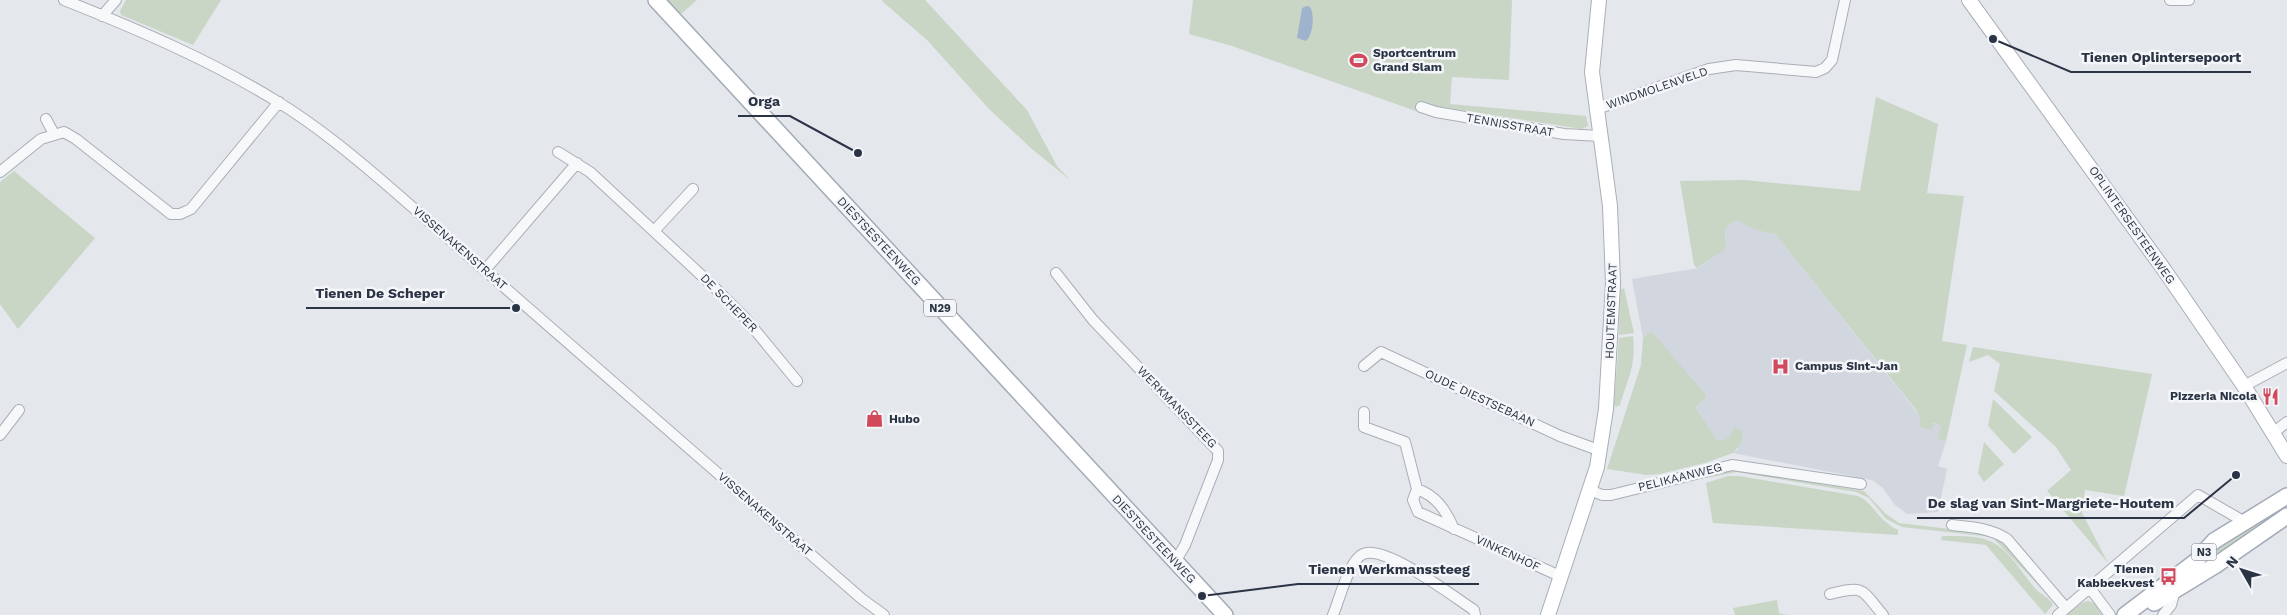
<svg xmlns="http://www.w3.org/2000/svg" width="2287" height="615" viewBox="0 0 2287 615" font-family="'Work Sans',sans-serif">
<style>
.built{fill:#d2d6de}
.green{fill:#c9d6c5}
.water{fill:#9fb4cc}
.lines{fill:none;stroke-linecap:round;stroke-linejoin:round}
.street-casing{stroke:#a9aeb7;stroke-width:12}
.secondary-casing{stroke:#a9aeb7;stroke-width:16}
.primary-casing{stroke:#a3abb8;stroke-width:18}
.street{stroke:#f7f8fa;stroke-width:10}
.secondary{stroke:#fff;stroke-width:14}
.primary{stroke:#fff;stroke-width:15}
.labels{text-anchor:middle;stroke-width:5;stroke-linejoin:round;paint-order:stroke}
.shield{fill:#f4f6f9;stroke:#676e7b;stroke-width:1}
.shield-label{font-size:11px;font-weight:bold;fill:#2b3445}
.poi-label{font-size:12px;font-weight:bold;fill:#2b3445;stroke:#f4f6f9;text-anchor:start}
.street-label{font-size:12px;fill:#2b3445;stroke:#f4f6f9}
.leader{fill:none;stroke:#2b3445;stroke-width:2}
.callout-dot{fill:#2b3445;stroke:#f4f6f9;stroke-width:2}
.callout-label{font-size:14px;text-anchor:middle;font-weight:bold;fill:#2b3445;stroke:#f4f6f9;stroke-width:5;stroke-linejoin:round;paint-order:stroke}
</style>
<rect width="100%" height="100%" fill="#e4e7ec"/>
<!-- built -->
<path class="built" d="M1734,221h6l35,13 142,178 3,7 21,7 -4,13 9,2 -8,25 9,3 -9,43 -31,2 -13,-10 -11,-16 -11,-8 -139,-27 5,-4 -7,-13 -5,4h-9l-23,-33 12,-9 -57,-66 -6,6 -11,-59 66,-11 25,-17 3,-11 -1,-11z"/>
<!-- green -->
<path class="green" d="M126,0h95l-28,45 -72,-30 -1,-4z
M667,0h30l-16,14z
M883,0h42l102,110 30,56 13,14 -38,-31 -43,-40 -61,-68 -46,-40z
M1193,0h319l-3,80 -57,-3 -2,27 136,12 2,10 -6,3 -140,-22 -3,11 -9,-2 -198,-70 -43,-12z
M1876,97l62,27 -11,69 37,3 -22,145 25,4 -21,96 -9,-2 4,-13 -7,-3 -3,7 -12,-4 1,-7 -3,-8 -142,-177 -22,-5 -13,-8h-6l-9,8 1,16 -3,6 -26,17 -3,-3 -14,-84 64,-1 116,11z
M14,171l81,67 -77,91 -18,-25v-122z
M1624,288l10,45 -15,2 1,-45z
M1649,332l4,1 52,61 1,4 -11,9 22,33c11,2 14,-5 17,-14l8,6v10l-9,11 -28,10 -45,11 -13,1 -40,-6 34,-104 2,-27z
M1633,336c3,31 -5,41 -13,69l-4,2 -2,-2 5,-67z
M1973,347l179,27 -28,122 -39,-6 -3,23 26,50 -61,-72 24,-21 -15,-23 -62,-56 6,-27 -12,-9 -19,7z
M1993,399l39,38 -18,17 -26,-28z
M1984,442l20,22 -20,18 -6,-9z
M1732,469l132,22 22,23 13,9 76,9 23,6 52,59 -58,-60 -90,-10 -16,-8 -17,-21 -13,-6 -119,-20 -31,6v-4z
M1728,476h11l119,20c16,7 19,24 40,34v5l-185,-12 -7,-40z
M2266,514l3,3 -70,51 -3,-4z
M1942,536c16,0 36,-1 50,6 17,8 30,31 42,45 6,8 16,10 19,18l-8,9 -59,-69 -45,-5z
M1777,600l2,13 8,2h-52l-2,-7z
M2088,601l6,2 8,12h-36l16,-12z"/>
<!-- water -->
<path class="water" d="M1307,6l3,1c5,8 3,28 -4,34l-9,-3 5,-30z"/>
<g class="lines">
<defs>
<path id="street" d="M64,0c73,29 146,60 214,102 39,24 74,53 109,83l475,414 22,16
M2170,0h19
M102,16l14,-16
M1421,107l15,5 128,22 36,2
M1597,109l112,-40 27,-4 80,7 9,-4 7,-8 13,-60
M46,119l8,15
M558,152l32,20 124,115 31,31 52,63
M0,172l41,-33 23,-7 12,7 95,75h9l11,-5 88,-107
M654,231l39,-42
M485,270l92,-107
M1056,273l37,47 125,131v9l-33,85 -10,17
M1364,366l17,-14 179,84 41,15
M2244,386l43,-23
M1364,412v15l41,15 12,47 -4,11 5,12 144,65
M2273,433l14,-11
M0,435l19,-25
M1417,489c20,7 29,22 37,40
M1590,490l12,5h9l121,-30 129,19
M1952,525c20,2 38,3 55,14l59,69
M2090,588l20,27
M1830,594c35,-9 31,-5 53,21
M1333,615c6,-14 16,-55 30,-61 22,-10 91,43 111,56l1,5
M2058,615l140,-120 47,27
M2163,615l8,-10 4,-14"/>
<path id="secondary" d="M1969,0l196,271 79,115 43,70
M1548,615l49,-148 9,-58 7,-126 -3,-77 -18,-134 7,-72"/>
<path id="primary" d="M656,0l569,615
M2154,603l62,-38 71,-49
M2125,615l70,-53 19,-21 73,-45"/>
</defs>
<!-- street casing -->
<use href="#street" class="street-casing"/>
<!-- secondary casing -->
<use href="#secondary" class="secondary-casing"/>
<!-- primary casing -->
<use href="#primary" class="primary-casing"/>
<!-- street -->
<use href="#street" class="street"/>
<!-- secondary -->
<use href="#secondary" class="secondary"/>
<!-- primary -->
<use href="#primary" class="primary"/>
</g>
<!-- icons -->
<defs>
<symbol id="stadium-bare" viewBox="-9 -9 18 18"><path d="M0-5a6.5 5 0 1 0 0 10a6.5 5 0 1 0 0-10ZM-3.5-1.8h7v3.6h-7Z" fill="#d1495b" stroke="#f4f6f9" stroke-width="2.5" paint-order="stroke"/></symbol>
<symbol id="hospital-bare" viewBox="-9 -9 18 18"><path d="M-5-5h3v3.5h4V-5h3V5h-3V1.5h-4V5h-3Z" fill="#d1495b" stroke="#f4f6f9" stroke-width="2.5" paint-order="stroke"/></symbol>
<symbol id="restaurant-bare" viewBox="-9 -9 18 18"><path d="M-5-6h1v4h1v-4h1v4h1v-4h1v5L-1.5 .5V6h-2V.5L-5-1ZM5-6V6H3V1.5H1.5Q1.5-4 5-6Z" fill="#d1495b" stroke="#f4f6f9" stroke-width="2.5" paint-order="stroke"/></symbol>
<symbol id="shop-bare" viewBox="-9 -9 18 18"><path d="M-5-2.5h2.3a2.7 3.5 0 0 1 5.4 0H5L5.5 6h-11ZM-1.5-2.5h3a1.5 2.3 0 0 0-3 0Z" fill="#d1495b" stroke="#f4f6f9" stroke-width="2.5" paint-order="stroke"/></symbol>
<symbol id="bus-bare" viewBox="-9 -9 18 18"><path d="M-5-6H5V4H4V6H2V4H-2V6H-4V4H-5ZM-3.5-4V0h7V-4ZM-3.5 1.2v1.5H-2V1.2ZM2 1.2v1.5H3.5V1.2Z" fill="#d1495b" stroke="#f4f6f9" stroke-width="2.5" paint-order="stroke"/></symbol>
</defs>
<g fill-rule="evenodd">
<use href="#stadium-bare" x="1346" y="48" width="25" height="25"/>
<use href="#hospital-bare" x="1768" y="354" width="25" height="25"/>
<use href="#restaurant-bare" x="2258" y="384" width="25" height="25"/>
<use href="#shop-bare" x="862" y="406" width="25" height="25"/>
<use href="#bus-bare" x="2156" y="564" width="25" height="25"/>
</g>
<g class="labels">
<!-- shield labels -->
<g class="shield">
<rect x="924" y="299.5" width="32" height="17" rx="4"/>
<rect x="2191.5" y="543.5" width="25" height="17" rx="4"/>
</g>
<g class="shield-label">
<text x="940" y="312">N29</text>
<text x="2204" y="556">N3</text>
</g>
<!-- poi labels -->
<g class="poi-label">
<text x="1373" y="57">Sportcentrum<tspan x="1373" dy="14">Grand Slam</tspan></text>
<text x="1795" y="370">Campus Sint-Jan</text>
<text x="2257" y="400" text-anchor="end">Pizzeria Nicola</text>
<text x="889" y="423">Hubo</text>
<text x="2154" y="573" text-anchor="end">Tienen<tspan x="2154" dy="14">Kabbeekvest</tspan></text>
</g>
<!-- street labels -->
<g class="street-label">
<text transform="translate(1657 88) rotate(-19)" y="4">WINDMOLENVELD</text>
<text transform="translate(1510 125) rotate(10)" y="4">TENNISSTRAAT</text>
<text transform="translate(2132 225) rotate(55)" y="4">OPLINTERSESTEENWEG</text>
<text transform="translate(879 241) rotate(47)" y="4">DIESTSESTEENWEG</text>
<text transform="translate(460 248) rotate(41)" y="4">VISSENAKENSTRAAT</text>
<text transform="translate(729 303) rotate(46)" y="4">DE SCHEPER</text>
<text transform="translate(1611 311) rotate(-88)" y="4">HOUTEMSTRAAT</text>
<text transform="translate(1480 398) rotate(25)" y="4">OUDE DIESTSEBAAN</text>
<text transform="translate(1177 407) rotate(46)" y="4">WERKMANSSTEEG</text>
<text transform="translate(1680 477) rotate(-14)" y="4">PELIKAANWEG</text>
<text transform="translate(765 514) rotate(41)" y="4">VISSENAKENSTRAAT</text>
<text transform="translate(1154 539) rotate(47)" y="4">DIESTSESTEENWEG</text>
<text transform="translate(1508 553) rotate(25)" y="4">VINKENHOF</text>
</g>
</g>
<!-- callouts -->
<path class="leader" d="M1993 39L2071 72H2251M858 153L790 116H738M516 308L455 308H306M2236 475L2184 518H1917M1202 596L1298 584H1479"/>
<g class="callout-dot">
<circle cx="1993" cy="39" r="5"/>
<circle cx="858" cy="153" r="5"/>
<circle cx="516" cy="308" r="5"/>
<circle cx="2236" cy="475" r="5"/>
<circle cx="1202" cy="596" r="5"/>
</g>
<g class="callout-label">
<text x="2161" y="62">Tienen Oplintersepoort</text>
<text x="764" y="106">Orga</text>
<text x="380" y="298">Tienen De Scheper</text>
<text x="2051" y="508">De slag van Sint-Margriete-Houtem</text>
<text x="1389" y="574">Tienen Werkmanssteeg</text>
</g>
<!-- north arrow -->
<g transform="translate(2242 570) rotate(309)" stroke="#f4f6f9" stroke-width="4" paint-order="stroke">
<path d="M0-4L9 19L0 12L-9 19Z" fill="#2b3445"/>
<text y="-8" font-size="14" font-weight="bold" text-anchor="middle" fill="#2b3445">N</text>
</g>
</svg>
